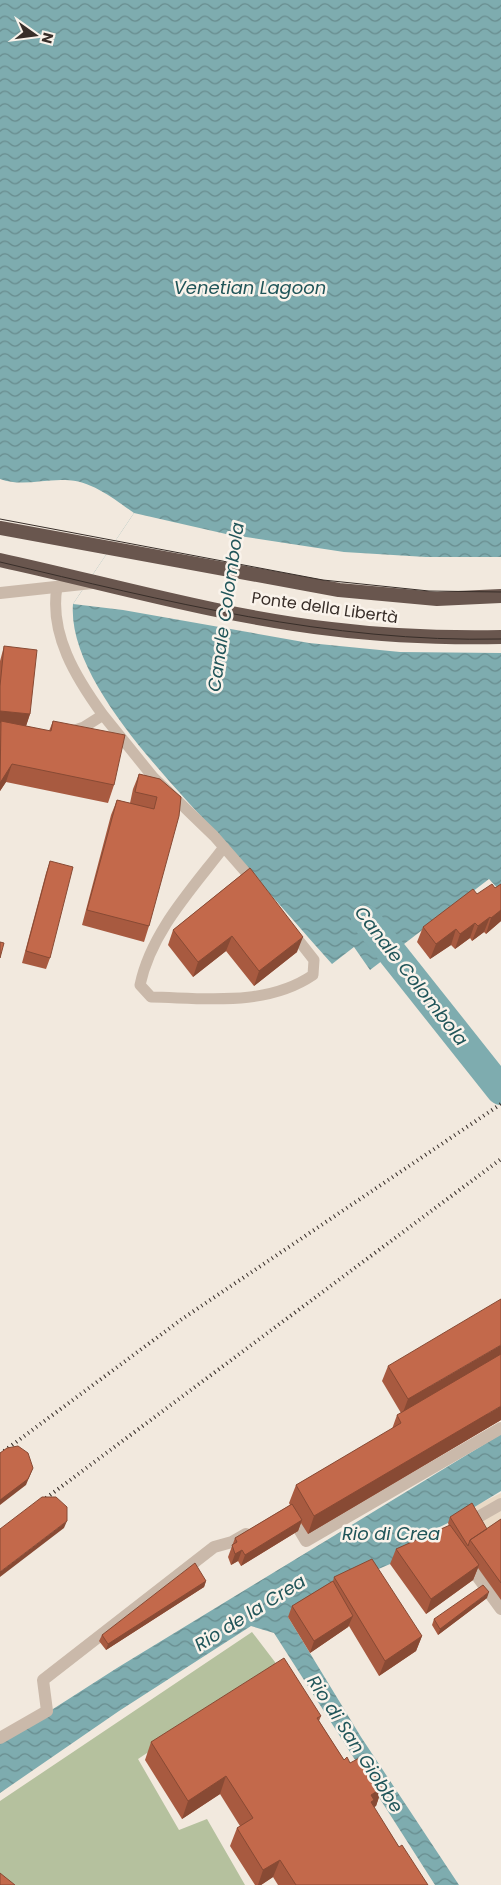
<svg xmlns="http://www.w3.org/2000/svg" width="501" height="1885" viewBox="0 0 501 1885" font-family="Poppins,sans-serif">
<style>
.green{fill:#b5c19e}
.plaza{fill:#eadac6}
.water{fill:url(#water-waves)}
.pier{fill:#f2e9de}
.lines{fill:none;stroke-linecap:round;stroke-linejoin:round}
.canal{stroke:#7eacaf;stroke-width:30}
.service{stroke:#cab9aa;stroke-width:11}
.pedestrian{stroke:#cab9aa;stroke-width:12}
.minor{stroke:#cab9aa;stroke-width:12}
.trunk{stroke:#69564e;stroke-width:14}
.tram{stroke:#382e29;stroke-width:1}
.rail{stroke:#382e29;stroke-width:4;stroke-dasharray:1 4;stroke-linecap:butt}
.wall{fill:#a85a40}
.shaded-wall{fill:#884a34}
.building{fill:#c3694b;stroke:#884a34}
.labels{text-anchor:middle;stroke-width:5;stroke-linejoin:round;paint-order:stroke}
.street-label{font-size:16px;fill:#382e29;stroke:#faf3eb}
.water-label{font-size:18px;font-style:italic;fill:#205559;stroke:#faf3eb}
</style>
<defs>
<pattern id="water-waves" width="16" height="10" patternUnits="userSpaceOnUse" patternTransform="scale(1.25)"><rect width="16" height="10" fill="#7eacaf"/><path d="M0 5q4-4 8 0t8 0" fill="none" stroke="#688c8e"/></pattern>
</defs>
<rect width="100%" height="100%" fill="#f2e9de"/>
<!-- green -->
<path class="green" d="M252,1632l26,34 -140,93 41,71 28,-11 38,66h-242l-3,-3v-81z"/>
<!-- plaza -->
<path class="plaza" d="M501,1493v30l-12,9 -14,-26z"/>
<!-- water -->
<path class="water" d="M0,0h501v892l-12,-13 -119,91 -16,-23 -22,17c-38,-43 -75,-85 -113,-128 -48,-54 -152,-156 -146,-232l61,-91c-20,-14 -43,-33 -69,-33 -23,-1 -43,7 -65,-1z
M501,1434v57l-53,32 -29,14 6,12 -86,37 -51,31 73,120 98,148h-24l-161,-252 -23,-7 -132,85 -119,82v-50l117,-75z"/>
<!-- pier -->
<path class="pier" d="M134,513l92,21 118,18 82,5h75v96l-101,-1 -91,-9 -186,-33 -50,-6z"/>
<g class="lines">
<!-- canal -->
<path class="canal" d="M366,920l135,170"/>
<!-- service -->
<path class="service" d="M57,587c-8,47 19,91 46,128l-19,12 -12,4
M103,715l50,62 61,59 42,48
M224,847c-32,42 -73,85 -84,138l11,12c54,1 115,10 162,-22l1,-15 -22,-28"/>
<!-- pedestrian -->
<path class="pedestrian" d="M290,1514l16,27 195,-113
M480,1516l21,-12
M466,1561l35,48
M0,1738l47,-27 -4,-31 171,-133 18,-5 14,-8"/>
<!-- minor -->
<path class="minor" d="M0,593l92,-10"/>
<!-- trunk -->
<path class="trunk" d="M0,528l339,62 98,9 64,-3
M0,560c110,24 219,56 331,69 56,7 113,9 170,8"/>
<!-- tram -->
<path class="tram" d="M0,519l323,61 106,11 72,1
M0,562c165,39 330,81 501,77"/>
<!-- rail -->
<path class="rail" d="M0,1454l182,-135 319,-215
M38,1504l463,-345"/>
</g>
<!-- wall -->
<path class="wall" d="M4,646l26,68 -4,12 23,5 4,-10 61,64 -6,18 -102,-21 -6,9v-130z
M139,774l21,5 -11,147 -5,16 -62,-17 29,-110 6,-15 13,3 3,-14z
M50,861v97l-4,11 -24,-6 24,-90z
M250,868l47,84 -43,34 -28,-35 -33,26 -25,-32 5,-15z
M501,884v37l-15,13 -2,-2 -12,9 -2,-3 -15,11 -4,-4 -21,14 -13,-17 6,-15 54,-33 18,-6z
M388,1366l113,54 -193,114 -7,-11 -3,8 -57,35 -3,-5 -7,4 -3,-8 7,-19 55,-33 -1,-2 7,-18 96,-56 5,-14 4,-2 -19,-32z
M450,1517l37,12 14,-10v81l-23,-32 -5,12 -47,34 -36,-50 6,-15 53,-23 -1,-3z
M334,1577l88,59 -6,15 -37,25 -30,-50 -1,1 -38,26 -22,-36 4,-11 41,-25z
M206,1581l-2,6 -98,63 -7,-9 3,-6z
M487,1598l-49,37 -6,-10 2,-6z
M321,1716l-2,5 25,39 6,3 32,25 -6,18 -3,1 26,40 29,38h-150l-5,-8 -12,8h-6l-25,-39 7,-18 3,-2 -20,-32 -38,25 -37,-59 6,-18z"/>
<!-- shaded-wall -->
<path class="shaded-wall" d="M0,711l30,3 -4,12 -26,-3z
M12,764l-6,18 -6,9v-8z
M501,910v11l-15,13 5,-16z
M490,917l-6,15 -12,9 6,-15z
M475,923l-5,15 -15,11 5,-15z
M456,929l-5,16 -21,14 6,-15z
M232,936l-6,15 -33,26 5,-15z
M303,937l-6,15 -43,34 5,-15z
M501,1345v12l-99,58 6,-16z
M501,1406v14l-193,114 6,-18z
M33,1468l-7,17 -26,20v-5z
M302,1520l-4,11 -57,35 4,-11z
M67,1521l-3,7 -64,49v-5z
M242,1550l-4,11 -7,4 4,-11z
M479,1565l-6,15 -47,34 5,-15z
M206,1581l-2,6 -98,63 2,-6z
M489,1592l-2,6 -49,37 2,-6z
M353,1616l-5,11 -38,26 4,-12z
M422,1636l-6,15 -37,25 6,-15z
M226,1776l-6,18 -38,25 6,-18z
M382,1788l-6,18 -5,3v-14z
M280,1860l-7,17 -12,8h-3l5,-15z"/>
<!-- building -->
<path class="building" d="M4,646l33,4 -7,64 -30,-3v-25z
M1,721l50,10 2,-10 72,14 -11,50 -102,-21 -12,19z
M139,774l21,5 21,18 -2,19 -30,110 -62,-16 30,-110 37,9 3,-12 -22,-5z
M50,861l23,6 -23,91 -24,-7z
M250,868l53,69 -44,34 -27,-35 -34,26 -25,-32z
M492,884l3,4 6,-4v26l-10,8 -1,-1 -12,9 -3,-3 -15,11 -4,-5 -20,15 -13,-17 50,-38 4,5z
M0,942l4,1 -4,15z
M501,1299v46l-93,54 -20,-33z
M501,1354v52l-187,110 -18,-31 105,-62 -4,-8z
M18,1446l10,7 5,15 -5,11 -28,21v-47l7,-5z
M42,1497h14l11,10v14l-67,51v-43z
M472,1503l15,26 -17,11 -2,6 -18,-29z
M292,1504l10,16 -57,35 -3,-5 -7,4 -3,-9 5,-3 -2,-4z
M501,1519v64l-31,-43z
M450,1525l29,40 -48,34 -35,-50z
M372,1559l50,77 -37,25 -51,-84z
M195,1563l11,18 -98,63 -6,-9z
M333,1581l20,35 -39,25 -22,-35z
M483,1585l6,7 -49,37 -6,-10z
M284,1658l37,58 -4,2 27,42 3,-3 3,6 13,-7 19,32 -11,7 3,5 -3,2 28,45 3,-2 26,40h-132l-16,-25 -17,10 -26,-42 16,-10 -27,-42 -38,25 -37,-59z
M0,1873l15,12h-15z"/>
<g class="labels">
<!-- street labels -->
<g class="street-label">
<text transform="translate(325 607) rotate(8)" y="6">Ponte della Libertà</text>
</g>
<!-- water labels -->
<g class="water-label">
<text x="250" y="294">Venetian Lagoon</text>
<text transform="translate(226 607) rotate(-82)" y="6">Canale Colombola</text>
<text transform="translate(411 976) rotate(52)" y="6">Canale Colombola</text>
<text x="391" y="1540">Rio di Crea</text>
<text transform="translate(250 1613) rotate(-32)" y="6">Rio de la Crea</text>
<text transform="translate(355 1744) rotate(57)" y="6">Rio di San Giobbe</text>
</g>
</g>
<!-- north arrow -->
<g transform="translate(35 35) rotate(104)" stroke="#faf3eb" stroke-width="4" paint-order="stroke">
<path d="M0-4L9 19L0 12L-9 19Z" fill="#382e29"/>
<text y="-8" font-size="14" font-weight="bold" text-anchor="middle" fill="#382e29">N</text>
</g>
</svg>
